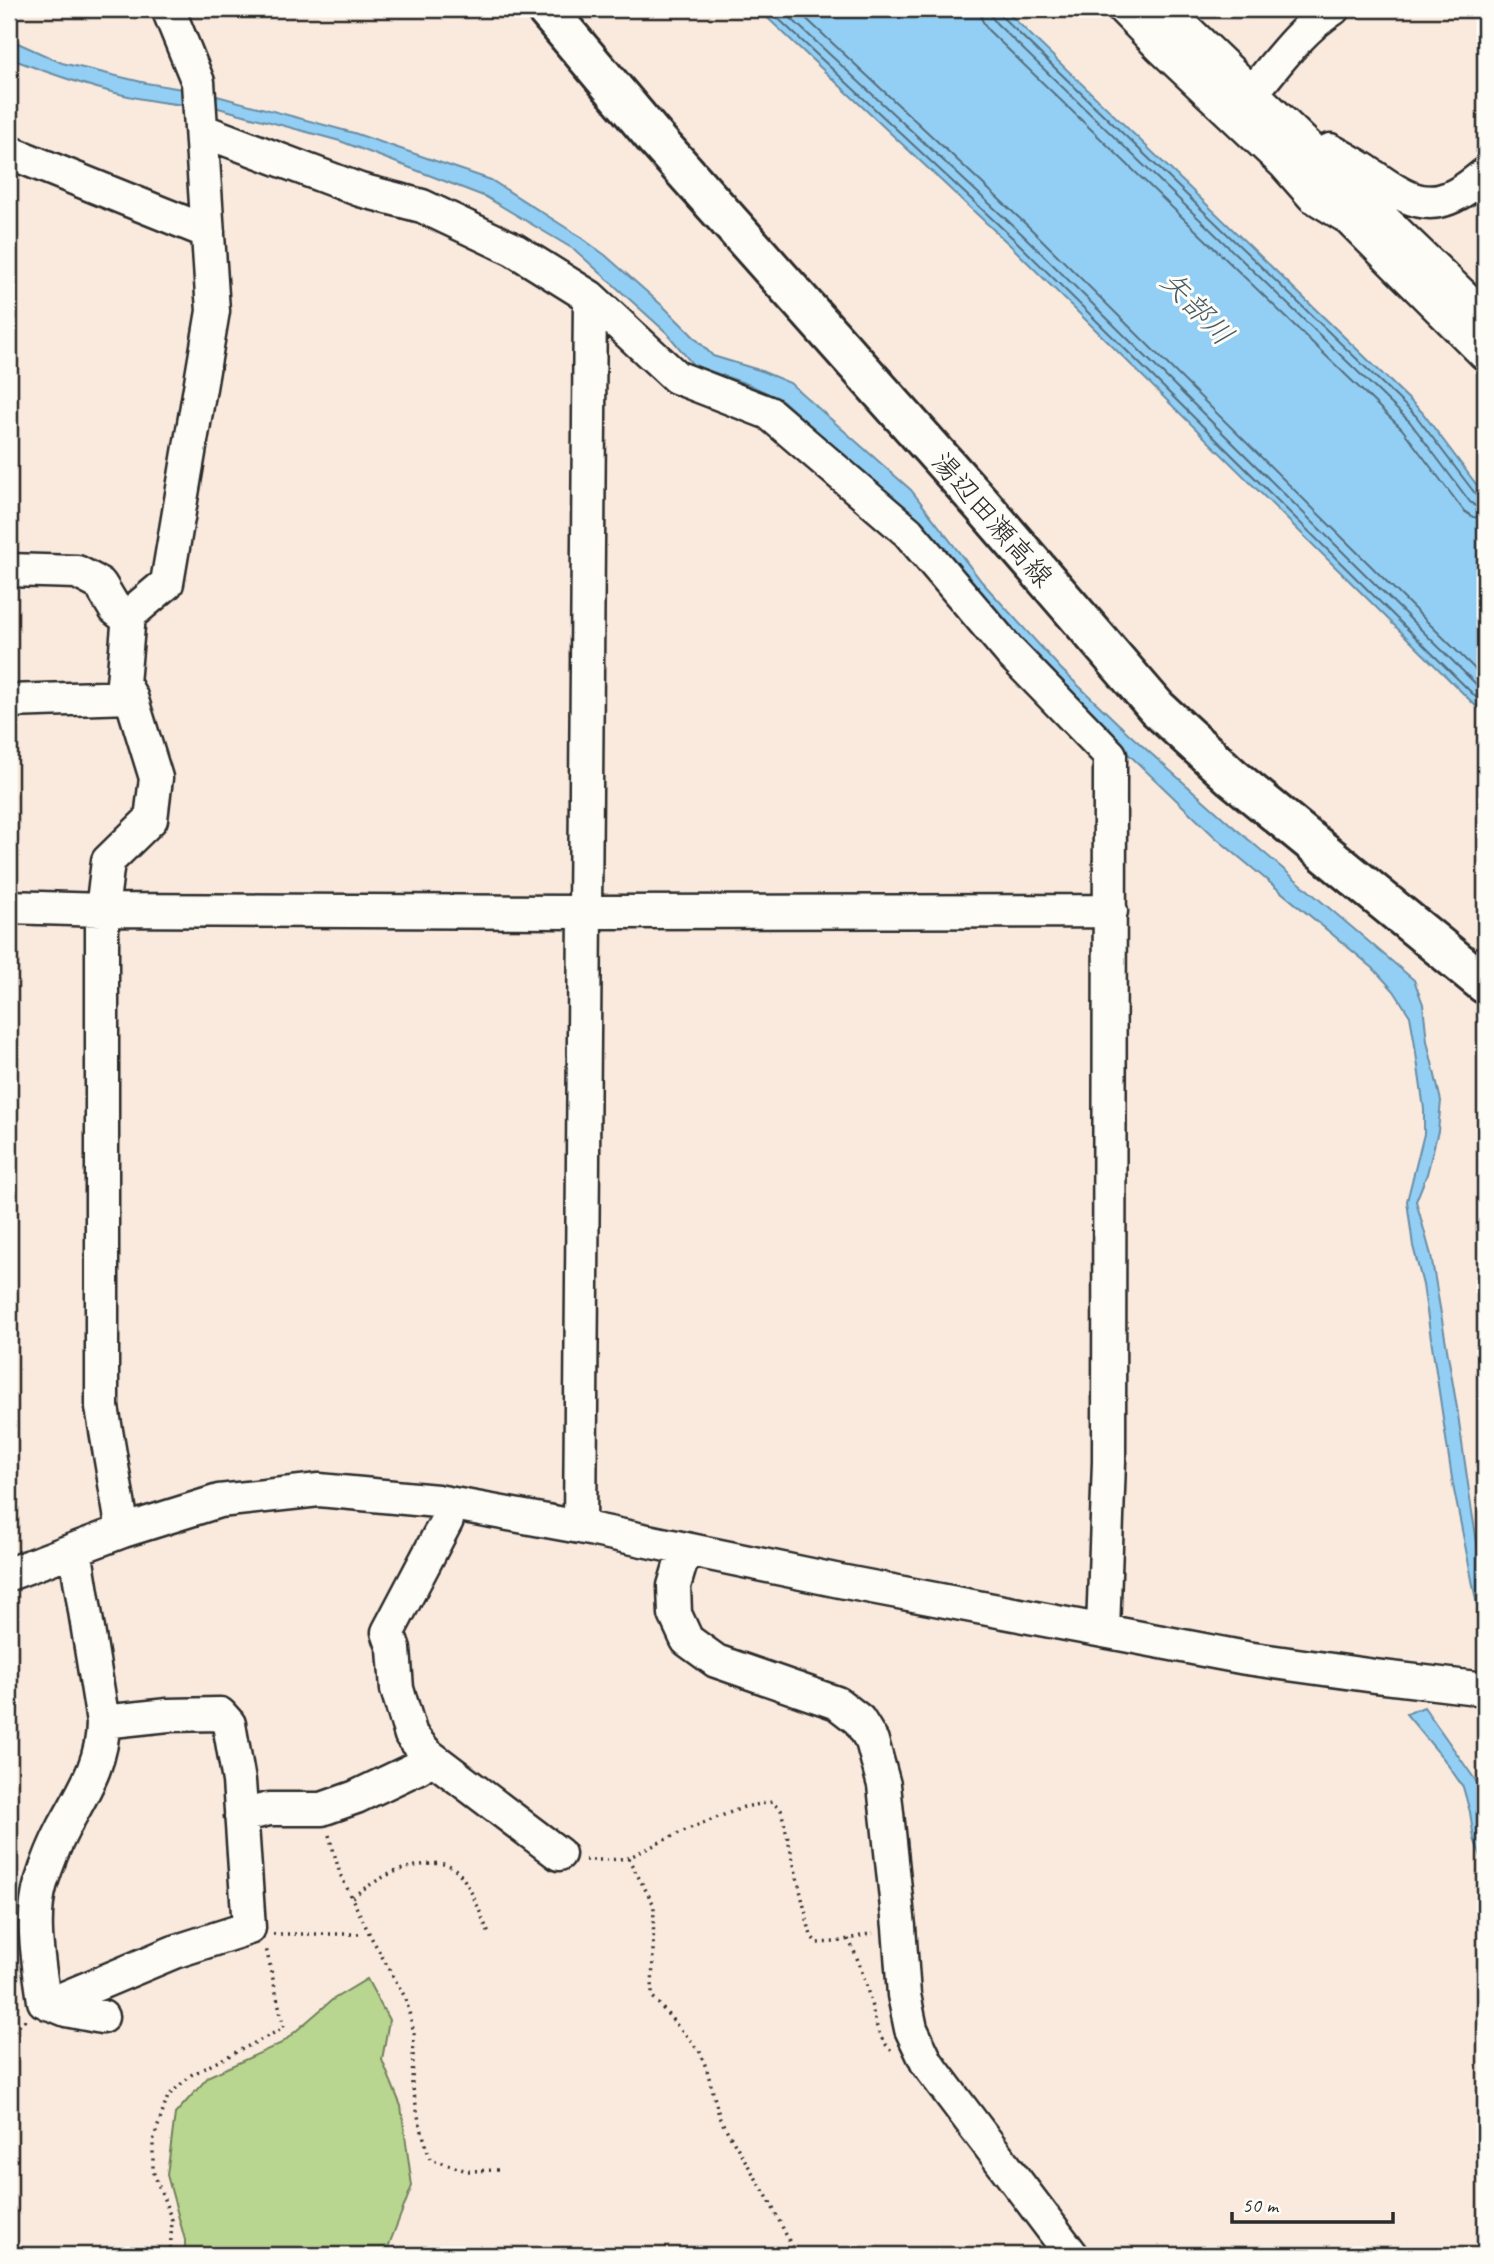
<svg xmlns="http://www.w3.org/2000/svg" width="1494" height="2264" viewBox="0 0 1494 2264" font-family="Caveat,'Klee One',sans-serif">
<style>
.green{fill:#b8d68f;stroke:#72805d;stroke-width:2}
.water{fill:#93cff4;stroke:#698da4;stroke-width:2}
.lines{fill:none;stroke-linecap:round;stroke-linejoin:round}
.shore{stroke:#556d7b;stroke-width:2}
.stream{stroke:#698da4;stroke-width:6}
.minor-casing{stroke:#2b2b2b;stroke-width:37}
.major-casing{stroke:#2b2b2b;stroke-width:44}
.path{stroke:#2b2b2b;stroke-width:3.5;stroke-dasharray:2 5;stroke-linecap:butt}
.minor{stroke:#fdfcf7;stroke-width:32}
.major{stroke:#fdfcf7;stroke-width:38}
.labels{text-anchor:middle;stroke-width:6;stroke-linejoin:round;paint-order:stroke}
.street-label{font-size:28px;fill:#2b2b2b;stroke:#fdfcf7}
.water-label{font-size:30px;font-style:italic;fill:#4a5c67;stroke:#fdfcf7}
</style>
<rect width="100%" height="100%" fill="#faeade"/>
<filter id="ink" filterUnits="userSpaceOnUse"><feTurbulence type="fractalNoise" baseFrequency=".0143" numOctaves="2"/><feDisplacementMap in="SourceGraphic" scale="14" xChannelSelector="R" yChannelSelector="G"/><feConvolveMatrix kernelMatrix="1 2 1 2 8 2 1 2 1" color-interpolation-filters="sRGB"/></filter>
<g filter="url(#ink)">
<!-- green -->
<path class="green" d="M367,1979l22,41 -7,40 19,46 11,80 -27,69h-200v-15l-18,-65 8,-61 34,-38 73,-33 50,-43z"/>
<!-- water -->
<path class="water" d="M758,9h246l418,403 63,84v219l-473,-468z
M9,39l53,24 84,20 60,10 148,40 137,47 85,54 29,21 60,53 48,48 46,14 31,13 121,107 71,92 79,87 68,65 100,89 185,157 9,24 4,37 14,60 -3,30 -11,43 -11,27 15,54 26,153 15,104 13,78v23l-8,-8 -24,-120 -30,-200 -10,-39 -6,-45 17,-67v-25l-10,-70 -4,-23 -16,-25 -21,-23 -157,-130 -167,-160 -151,-174 -116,-104 -32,-15 -57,-20 -26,-32 -92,-83 -89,-53 -146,-56 -129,-35c-69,0 -139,-24 -202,-48z
M1424,1707l57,81 4,39v39l-11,-27 -4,-27 -7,-25 -20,-29 -37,-44z"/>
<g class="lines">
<!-- shore -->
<path class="shore" d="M768,9l249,233 468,464
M781,9l242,226 462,458
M796,9l234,219 455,451
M980,9l2,11 6,10 414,399 62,82 9,6 12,1
M990,9l1,7 5,7 414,399 60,80 7,5 8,1
M999,9l2,7 415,400 61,80 8,3"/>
<!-- stream -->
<path class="stream" d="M1479,9l6,7"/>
<defs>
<path id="minor" d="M1124,9l37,38 123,116 29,33 36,22 136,136
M1165,9l320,308
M1252,93c25,-30 48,-63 81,-84
M201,130l159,60 62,16 91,43 77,48 86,80 93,36 139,119 102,120 100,103 -1,707 -6,168
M1330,150c11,6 22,12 33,19 23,15 50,40 80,31 15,-4 30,-16 42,-26
M9,152l199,80
M9,570l68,2 23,12 15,25 14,11
M9,701l122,-4
M9,907l93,3 482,2 527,-1
M447,1520l-59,112 6,17 3,40 14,46 16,19 132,100
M580,1527l10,-1230
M123,1531l-21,-124v-497l6,-49 43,-42 5,-41 -25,-81 -8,-14 6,-68 38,-32 46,-272 -15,-229 -30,-73
M75,1549l28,173c0,41 -20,70 -39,105 -9,17 -17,37 -23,56 -11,37 -2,81 3,118l22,9 36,7
M685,1549l-11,37 1,28 12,26 29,21 121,42 22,17 13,21 12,44 15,142 5,68 7,34 16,34 145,192
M9,1574l114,-43 96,-30 100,-11 118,11 143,26 260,54 406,77 129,18 110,13
M241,1816l28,-7h53l34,-12 63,-30 8,-13
M50,2004l124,-52 75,-24 -10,-147 -10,-57 -9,-10 -52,1 -65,7"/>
<path id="major" d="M546,9l108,128 329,369 174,202 75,69 253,207"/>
</defs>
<!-- minor casing -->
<use href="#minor" class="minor-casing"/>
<!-- major casing -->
<use href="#major" class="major-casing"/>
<!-- path -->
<path class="path" d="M329,1835l11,39 31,63 35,62 8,34 -2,50 7,38 11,38 37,12 31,-1
M628,1858l26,47 -2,91 48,56 7,18 13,49 49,81 27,55
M585,1860h24l19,-2 55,-27 61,-24 28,-5 9,8 30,126 6,7 19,-1 37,-9
M352,1897c27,-19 45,-30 78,-33 9,-1 18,-1 25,5 16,14 26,48 35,67
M273,1934h89
M848,1939c9,16 15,35 20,53 6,19 7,44 23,58
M9,2036l18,-18
M170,2255l2,-35 -19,-49v-30l15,-45 23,-21 93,-47 -18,-80"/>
<!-- minor -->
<use href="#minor" class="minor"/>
<!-- major -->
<use href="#major" class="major"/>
</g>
</g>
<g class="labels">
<!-- street labels -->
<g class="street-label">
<text transform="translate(993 519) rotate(49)" y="10">湯辺田瀬高線</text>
</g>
<!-- water labels -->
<g class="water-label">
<text transform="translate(1197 308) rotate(46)" y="10">矢部川</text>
</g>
</g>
<!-- margin -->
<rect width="1494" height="2264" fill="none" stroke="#fdfcf7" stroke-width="35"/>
<rect x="18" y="18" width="1459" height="2229" fill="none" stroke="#2b2b2b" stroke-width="2.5" filter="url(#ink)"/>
<!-- scale -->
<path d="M1232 2212v10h161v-10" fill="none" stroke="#2b2b2b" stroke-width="3.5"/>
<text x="1242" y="2212" font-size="21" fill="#2b2b2b" stroke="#fdfcf7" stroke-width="5" paint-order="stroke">50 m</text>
</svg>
